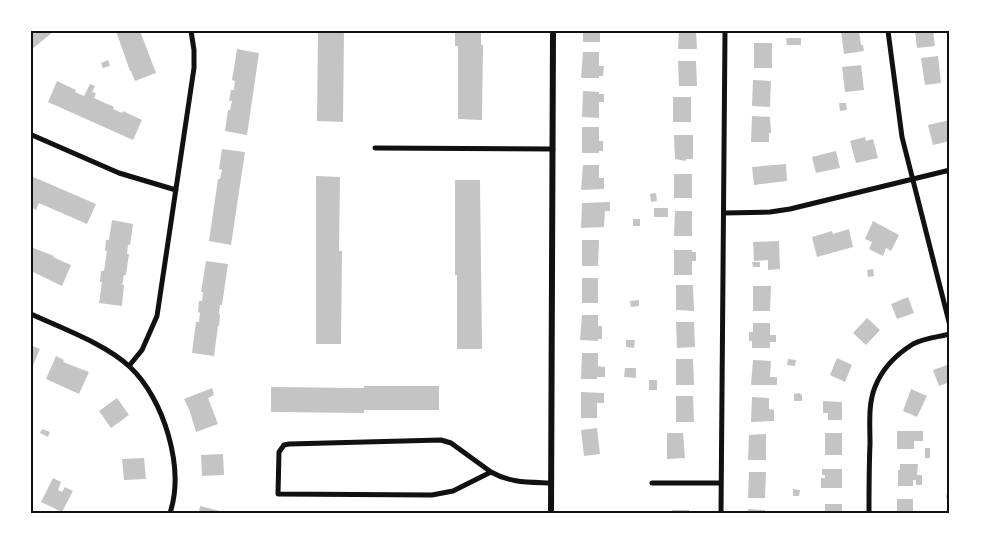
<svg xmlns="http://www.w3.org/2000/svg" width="981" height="544" viewBox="0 0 981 544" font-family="Cabin,sans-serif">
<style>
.building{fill:#c4c4c4}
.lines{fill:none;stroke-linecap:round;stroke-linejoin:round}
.minor{stroke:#111;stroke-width:5}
.tertiary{stroke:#111;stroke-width:6}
.neatline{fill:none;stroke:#111;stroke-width:2}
</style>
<rect width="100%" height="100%" fill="#fff"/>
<!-- building -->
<path class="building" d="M31,31h23l-23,19z
M116,31h24l16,42 -21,8 -4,-10h-1z
M318,31h26l-1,91 -26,-1z
M455,31h26v14h2l-1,75 -24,-1v-73h-3z
M583,31h17v11h-17z
M679,31h17l1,18h-19z
M841,31h18l2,14h2l1,6 -20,3z
M915,31h18l2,15 -18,2z
M786,38h15v7h-14z
M754,43h18v25h-18z
M237,49l22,4 -12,82 -22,-4 3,-21h2l2,-9h-3l2,-11h3l1,-9 -3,-1z
M583,52h16v14h5l-1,10h-4v2h-18z
M938,56l3,27 -16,2 -4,-27z
M108,60l2,6 -7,2 -2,-5z
M678,61h18l1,25h-18z
M861,65l3,25 -19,2 -3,-25z
M753,80l18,1 -1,26 -18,-1z
M57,81l19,9 -1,2 9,4 6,-12 5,2 -3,6 4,1 -2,5 20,9 -1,2 9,4 1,-2 19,9 -9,20 -85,-38z
M583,91l16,1v2h5v8h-5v16l-17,-1z
M673,97h18v25h-18z
M839,103h7l1,7 -7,1z
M752,116l18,1 1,16h-2v9h-18z
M950,120v21l-17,4 -5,-20z
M582,127h17v14h4v10h-4v2h-17z
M674,135h19v24h-7v2l-11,-2z
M865,137l1,4 7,-2 5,19 -22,5 -6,-22z
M222,149l23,3 -14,93 -22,-4 9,-62h2l2,-9 -3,-1z
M836,151l4,17 -24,5 -4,-16z
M786,164l1,17 -33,4 -2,-18z
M583,165h16v13h5v11l-23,1z
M674,174h18v24h-18z
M31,176l65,28 -9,20 -48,-21 -3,7 -5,-3z
M316,176l24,1 -1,74h3l-1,93h-25z
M455,180h25l2,169h-25v-74h-2z
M656,193l1,8 -6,1 -1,-8z
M610,202v9h-5l-1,16 -23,1 1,-25z
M654,208h14v9h-14z
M675,211h17v25h-18z
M633,219h7v7h-7z
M112,220l21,4 -3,21h-2l-1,9h2l-3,21h-2l-2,10h2l-2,21 -23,-3 3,-21h-2l1,-11h3l3,-20h-2l1,-11h3z
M873,221l26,14 -8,16 -5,-3 -3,8 -14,-7 3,-7 -7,-3z
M849,229l4,18 -36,10 -5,-20 20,-6 1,3z
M582,240h17l-1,26h-16z
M779,241l1,28 -12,1v-10l-14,1 -1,-19z
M31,247l23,9 -1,1 18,8 -9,21 -31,-15z
M674,250h18v2h4v9h-4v14h-18z
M206,261l22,3 -6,41h-2l-1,9 1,1 -1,11h-1l-4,30 -22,-3 4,-31h3l1,-9 -2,-1 1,-11h3l1,-9h-2z
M752,262h8v5h-7z
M873,269l1,7 -6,1 -1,-7z
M582,278h16v25h-16z
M676,285h17l1,26 -18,-1z
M753,286h18l-1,25h-17z
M908,297l6,16 -17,6 -6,-15z
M639,300v6l-8,1 -1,-6z
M582,315h16v11h4v13h-4v2l-18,-1z
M867,318l13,12 -14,15 -13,-12z
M676,322h18l1,25 -18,1z
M753,323h17v12h6v7h-6v6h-18v-7h-3v-9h4z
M626,340h9l-1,8 -8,-1z
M32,346l8,3 -9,21v-22z
M582,353h16v13l7,1v10h-8v2h-16z
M56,356l8,4 -1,2 26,10 -10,22 -33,-15z
M837,358l15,7 -7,17 -15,-7z
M676,359h17l1,26h-18z
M788,359l8,1 -1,6 -8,-1z
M753,360l18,1 -1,16h7v8h-26z
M950,364v18l-11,4 -6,-16z
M625,368h11v10l-12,-1z
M649,380h8v10h-8z
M364,386h75v24h-75v3l-93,-1v-25l93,1z
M212,388l2,7 -6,3 10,26 -22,8 -7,-23 -5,-10z
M911,389l16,7 -10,21 -14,-6z
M581,392l23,1v10h-7v15h-16z
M799,393l3,2v6h-8v-7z
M676,396h17l1,26h-18z
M752,397l17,1v11l5,1v11l-23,1z
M117,398l12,17 -18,13 -12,-17z
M823,401l19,1v18h-14v-7h-5z
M597,428l3,26 -16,2 -3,-26z
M42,429l8,3 -2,5 -8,-4z
M897,431h26v10h-9v8h-17z
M667,433h16l2,25 -18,1z
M825,433h17v22h-17z
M766,434v26h-18l1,-25z
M925,448h5v10h-5z
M223,454l1,21 -22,1 -1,-21z
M144,458l2,21 -22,1 -2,-21z
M900,464h18l-1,11h5v10h-6v-5h-3v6h-15v-16h2z
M822,469h20v19h-21v-10h4v-3h-3z
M749,472h17l-1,26h-17z
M53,478l8,4 -3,8 4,2 3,-5 8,4 -11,21 -21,-10z
M949,482h1v17l-4,-1z
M793,489l7,1 -1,6h-6z
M897,499h16v14h-16z
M825,504h17v9h-17z
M200,506l24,6v1h-25z
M748,509l17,1v3h-17z
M672,510h17v3h-17z"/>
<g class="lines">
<!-- minor -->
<path class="minor" d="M888,31l14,106 48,189
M32,135l87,38 57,17
M375,148l178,1
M724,213l46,-1 20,-3 160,-39
M31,314c30,14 75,30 99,53 34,32 55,101 40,146
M129,366l13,-16 15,-34 37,-248v-18l-3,-19
M491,472l-40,-29 -10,-3 -152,4 -5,1 -5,7 -1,42 154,1 21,-4 38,-19c19,11 38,10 60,11
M652,483h69
M721,513l4,-482
M869,513c0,-23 0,-46 1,-69 0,-19 -2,-40 5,-57 7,-18 22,-33 38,-43 11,-6 25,-7 37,-10"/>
<!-- tertiary -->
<path class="tertiary" d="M551,513l2,-482"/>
</g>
<!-- border -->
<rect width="981" height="544" fill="none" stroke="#ffffff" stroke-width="65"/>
<rect x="32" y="32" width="916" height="480" class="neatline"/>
</svg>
